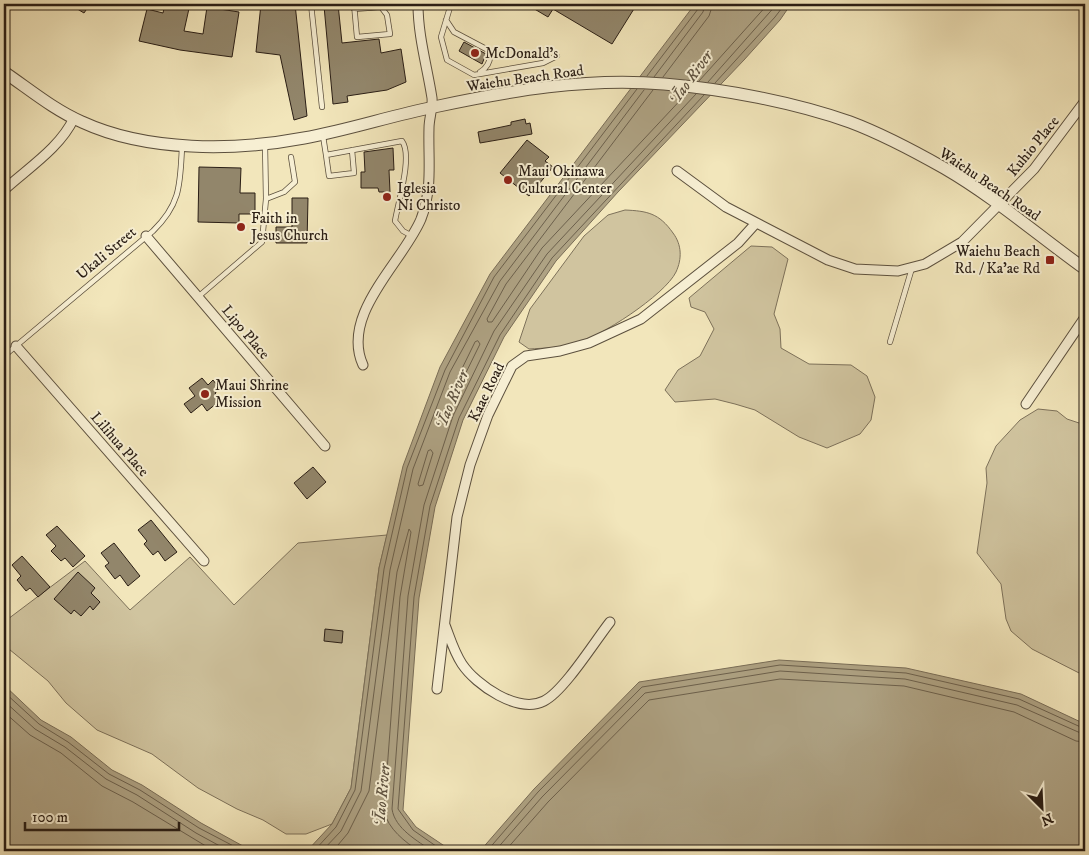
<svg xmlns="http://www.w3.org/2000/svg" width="1089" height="855" viewBox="0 0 1089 855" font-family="'IM FELL DW Pica',serif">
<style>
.green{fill:#d0c49f;stroke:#7d715a}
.water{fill:#aea283;stroke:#796d57}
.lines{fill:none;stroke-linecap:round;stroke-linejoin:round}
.shore{stroke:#6c604c;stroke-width:1}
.building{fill:#92866b;stroke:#2a1e15}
.service-casing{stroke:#5c503e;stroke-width:6}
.minor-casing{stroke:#5c503e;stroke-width:11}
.tertiary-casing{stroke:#5c503e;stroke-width:13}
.service{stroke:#f7efd3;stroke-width:4.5}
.minor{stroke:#f7efd3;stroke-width:9}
.tertiary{stroke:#f7efd3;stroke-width:11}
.poi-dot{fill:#8f2418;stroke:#f7efd3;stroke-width:2}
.labels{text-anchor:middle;stroke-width:4;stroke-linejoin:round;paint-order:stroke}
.poi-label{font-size:15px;fill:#2a1e15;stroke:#f7efd3;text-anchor:start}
.street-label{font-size:15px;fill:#2a1e15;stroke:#f7efd3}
.water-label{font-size:16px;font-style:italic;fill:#5f5341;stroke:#f7efd3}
</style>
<rect width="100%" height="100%" fill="#f2e6bb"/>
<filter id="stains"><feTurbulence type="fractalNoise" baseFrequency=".004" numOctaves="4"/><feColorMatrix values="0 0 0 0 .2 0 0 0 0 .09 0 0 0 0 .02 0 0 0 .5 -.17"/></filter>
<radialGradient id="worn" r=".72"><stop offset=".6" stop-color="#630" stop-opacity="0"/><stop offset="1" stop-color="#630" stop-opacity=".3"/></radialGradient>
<!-- green -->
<path class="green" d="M625,210c22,1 34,3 48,23 9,12 9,26 3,39 -11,23 -77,66 -102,72 -14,4 -30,4 -45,5l-10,-7 11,-33 54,-73 24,-21z
M751,246l21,1 16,12 -14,55 6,15 1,19 28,16 42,1 16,11 8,21 -4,23 -11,14 -33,14 -28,-11 -44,-27 -20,-6 -20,-5 -40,3 -10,-12 13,-20 22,-14 14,-27 -9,-17 -14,-5 -2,-9z
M1038,409l19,2 10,8 18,6v251l-53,-27 -21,-18 -5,-12 -5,-35 -24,-31 10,-70 -1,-15 10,-22 24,-26z
M387,535l-8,33 -28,220 -19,36 -26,10h-20l-23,-14 -26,-11 -39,-21 -46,-34 -55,-24 -31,-27 -18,-22 -44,-36v-23l81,-61 45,49 60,-53 44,48 64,-62z"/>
<!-- water -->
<path class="water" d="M695,4h96l-11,16 -36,40 -126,132 -62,69 -52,76 -41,83 -28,87 -16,91 -16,212 13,17 36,24h-145l25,-27 19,-36 28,-220 24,-102 37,-99 50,-93z
M779,660l127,8 115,26 64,30v127h-605l54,-62 105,-107z
M4,685l37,35 30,17 41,33 30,15 59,38 51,28h-248z"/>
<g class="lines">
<!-- shore -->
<path class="shore" d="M647,76l51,-67 1,-5
M654,77l49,-65 2,-8
M663,77l46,-61 4,-12
M699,81l69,-77
M708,82l69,-78
M715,83l60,-66 10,-13
M653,90l-147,194 -19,35 1,3h4l50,-74 145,-155
M478,341l2,3 -24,49 -4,1 -1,-3 24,-49z
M431,450l2,3 -10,32 -4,1 -1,-2 10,-33z
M4,692l35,32 29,18 41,32 31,16 59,38 44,23
M4,701l31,28 30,18 41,32 31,16 59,38 33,18
M4,712l26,23 31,18 41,33 31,16 81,49
M314,851l22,-24 19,-37 29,-221 23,-101 38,-98 49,-93 143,-188
M322,851l19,-20 20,-40 29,-221 23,-101 37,-97 50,-91 144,-191
M333,851l15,-18 21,-42 28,-219 12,-43 2,3 -11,65 -16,214c4,18 21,31 35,40
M432,851c-14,-10 -37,-22 -40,-42l16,-213 16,-91 29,-89 41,-85 53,-77 149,-160
M443,851l-30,-21 -15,-21 16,-212 16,-91 29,-88 41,-83 52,-77 152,-163
M487,851l51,-59 104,-105 138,-22 126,8 113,26 66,30
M495,851l47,-54 103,-104 135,-22 125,8 112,26 68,30
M505,851l43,-49 101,-102 131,-21 124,7 110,26 62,29 9,1"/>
</g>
<!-- building -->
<path class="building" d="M69,4h21l-6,9z
M165,4h25l-6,27 19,3 4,-27 32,5 -7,45 -52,-7 -41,-9 8,-32 16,4z
M261,4h34l12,112 -13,4 -14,-65 -24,-3z
M338,4l4,39 37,-4 2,14 20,-4 5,33 -19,8 -40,6 1,6 -15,2 -9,-98z
M526,4h111l-25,40 -59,-35 -5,8z
M464,42l22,12 -4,10 -23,-13z
M525,119l1,5 4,-1 2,11 -52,9 -2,-11 33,-7v-3z
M527,140l22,17 -4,4 8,6 -24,29 -29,-23z
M393,148l1,22h-5l1,22h-11l-1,-4h-17v-16h4l-1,-20z
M199,167l42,1 -1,25h15v21h-16v9l-41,-1z
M292,198h16l-1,45h-31v-16h16z
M202,378l6,7 5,-5 7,9 -5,4 6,7 -14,11 -5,-7 -11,9 -7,-9 11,-8 -6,-8z
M313,467l13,15 -19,17 -13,-16z
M151,520l26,32 -12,9 -7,-10 -5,4 -9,-11 3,-3 -9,-11z
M57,526l28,30 -12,11 -8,-9 -4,3 -10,-10 5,-5 -10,-11z
M114,543l26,33 -12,10 -8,-11 -5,4 -10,-13 4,-3 -8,-10z
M22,556l28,31 -12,10 -8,-9 -4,3 -9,-11 4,-4 -9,-11z
M78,572l17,16 -4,5 9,9 -7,8 -3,-4 -9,10 -7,-6 -3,4 -17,-15z
M325,629l18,2 -1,12 -18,-2z"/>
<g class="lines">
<defs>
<path id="service" d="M311,4l11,103
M354,4l3,33 33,-3 -3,-19 -6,-8 -27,2
M451,4l-10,33 6,23 27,15 69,-12 14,-7
M446,20l8,12 36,19c1,9 -1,16 -10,21
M323,136l3,19 76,-14c11,15 -4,61 -7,80l8,10 9,5
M326,155l3,21 25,-3 -2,-23
M266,199l18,-7 11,-10 -4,-25
M198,297l64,-55 4,-43 -1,-55
M890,342l22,-74
M4,356l149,-125c28,-27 27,-47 29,-84"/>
<path id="minor" d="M677,171l49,36 102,53 27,9 43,2 27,-7 37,-22 72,-73 51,-68
M4,190c24,-22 56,-42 70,-72
M146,236l179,210
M16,346l188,215
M363,365c-23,-51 40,-103 58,-146 12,-31 7,-59 8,-91 0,-10 4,-19 3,-30 -5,-32 -14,-62 -14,-94
M1026,404l59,-87
M445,625c5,13 9,27 17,39 14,21 56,50 82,37 20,-10 51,-60 66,-79
M437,689l20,-172 13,-52 18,-50 24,-49 14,-10 34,-5 29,-8 52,-24 97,-76 18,-20"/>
<path id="tertiary" d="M4,72c25,17 50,38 78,50 65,30 153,29 222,16 44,-8 86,-22 130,-31 75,-16 153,-30 230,-23 60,5 129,18 186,38 32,12 64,29 94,46 50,29 95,68 141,101"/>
</defs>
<!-- service casing -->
<use href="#service" class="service-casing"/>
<!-- minor casing -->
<use href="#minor" class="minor-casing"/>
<!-- tertiary casing -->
<use href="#tertiary" class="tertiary-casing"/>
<!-- service -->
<use href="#service" class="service"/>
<!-- minor -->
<use href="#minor" class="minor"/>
<!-- tertiary -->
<use href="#tertiary" class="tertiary"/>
</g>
<!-- markers -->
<g class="poi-dot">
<circle cx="475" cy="53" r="5"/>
<circle cx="508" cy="180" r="5"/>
<circle cx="387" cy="197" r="5"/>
<circle cx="241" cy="227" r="5"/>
<rect x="1045" y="255" width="10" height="10" rx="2.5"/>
<circle cx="205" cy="394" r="5"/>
</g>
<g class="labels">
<!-- poi labels -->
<g class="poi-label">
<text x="485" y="58">McDonald's</text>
<text x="518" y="176">Maui Okinawa<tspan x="518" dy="17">Cultural Center</tspan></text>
<text x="397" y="193">Iglesia<tspan x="397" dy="17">Ni Christo</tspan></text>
<text x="251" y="223">Faith in<tspan x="251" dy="17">Jesus Church</tspan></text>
<text x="1040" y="256" text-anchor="end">Waiehu Beach<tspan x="1040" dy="17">Rd. / Ka'ae Rd</tspan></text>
<text x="215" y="390">Maui Shrine<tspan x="215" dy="17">Mission</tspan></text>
</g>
<!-- street labels -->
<g class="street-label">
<text transform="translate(525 78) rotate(-8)" y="5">Waiehu Beach Road</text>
<text transform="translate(1033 146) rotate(-51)" y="5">Kuhio Place</text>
<text transform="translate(990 184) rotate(34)" y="5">Waiehu Beach Road</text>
<text transform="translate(106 253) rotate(-40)" y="5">Ukali Street</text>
<text transform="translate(246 332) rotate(50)" y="5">Lipo Place</text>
<text transform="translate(486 392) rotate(-64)" y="5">Kaae Road</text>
<text transform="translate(120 444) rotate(49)" y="5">Lilihua Place</text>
</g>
<!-- water labels -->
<g class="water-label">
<text transform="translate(690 77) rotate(-54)" y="6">ʻĪao River</text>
<text transform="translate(451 399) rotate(-67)" y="6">ʻĪao River</text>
<text transform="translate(381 795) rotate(-85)" y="6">ʻĪao River</text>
</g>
</g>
<!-- margin -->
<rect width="1089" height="855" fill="none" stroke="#f2e6bb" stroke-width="20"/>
<rect x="5" y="5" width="1079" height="845" fill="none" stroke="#2a1e15" stroke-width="2.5"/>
<rect x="10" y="10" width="1069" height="835" fill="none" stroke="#2a1e15"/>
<!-- north arrow -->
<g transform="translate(1042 808) rotate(156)" stroke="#f7efd3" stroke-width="4" paint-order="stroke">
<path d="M0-4L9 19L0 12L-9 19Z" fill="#2a1e15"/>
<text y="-8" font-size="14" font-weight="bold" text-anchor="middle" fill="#2a1e15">N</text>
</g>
<!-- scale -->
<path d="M25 822v8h154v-8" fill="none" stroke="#2a1e15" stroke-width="2.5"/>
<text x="32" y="822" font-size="15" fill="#2a1e15" stroke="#f7efd3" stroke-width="4" paint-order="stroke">100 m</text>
<rect width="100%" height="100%" filter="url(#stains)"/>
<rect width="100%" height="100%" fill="url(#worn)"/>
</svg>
